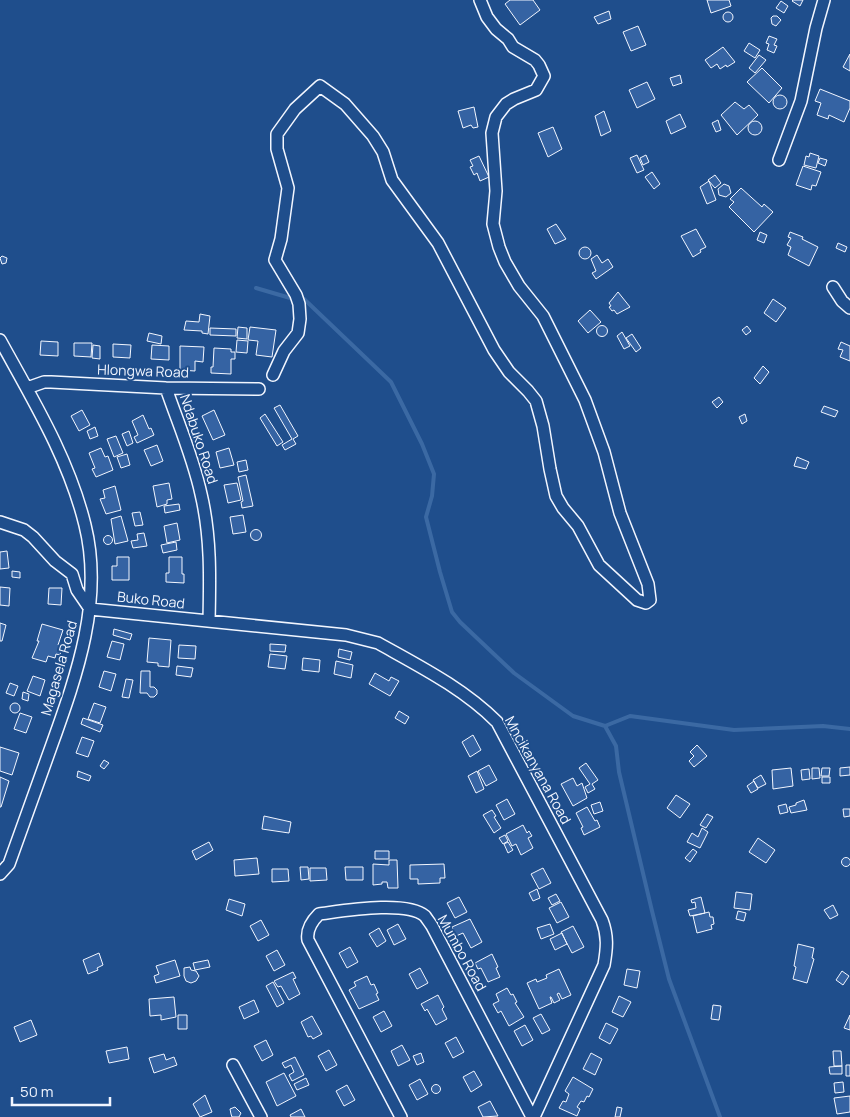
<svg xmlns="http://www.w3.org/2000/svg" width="850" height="1117" viewBox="0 0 850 1117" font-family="Manrope,sans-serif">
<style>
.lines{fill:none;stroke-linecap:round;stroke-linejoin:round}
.stream{stroke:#3b69a3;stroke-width:4}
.building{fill:#3563a3;stroke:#f2f6ff}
.minor-casing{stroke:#f2f6ff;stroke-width:14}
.minor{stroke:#1f4e8c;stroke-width:11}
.labels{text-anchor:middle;stroke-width:4;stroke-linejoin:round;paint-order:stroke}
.street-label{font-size:14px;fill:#f2f6ff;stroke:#1f4e8c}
</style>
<rect width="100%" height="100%" fill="#1f4e8c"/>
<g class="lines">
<!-- stream -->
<path class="stream" d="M256,288l41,12 7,-1 87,83 31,62 12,30 -2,22 -6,21 14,55 12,40 8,10 54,51 59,43 32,10 11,20 3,26 33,139 17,68 51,138
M605,726l25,-10 104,14 89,-4 27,3"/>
</g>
<!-- building -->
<path class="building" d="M510,0h23l7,10 -20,15 -15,-21z
M707,0h22l2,6 -20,7z
M793,0h10l-3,6 -8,-5z
M781,1l7,5 -4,7 -8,-5z
M609,11l2,8 -13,5 -4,-7z
M723 17a5 5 0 1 1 10 0a5 5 0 1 1-10 0Z
M773,16h4l4,4 -5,6 -4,-2 -1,-6z
M638,26l8,19 -15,6 -8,-19z
M769,36l8,3 -3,6 3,1 -3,7 -7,-3 2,-6 -3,-1z
M749,43l11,7 -5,8 -11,-7z
M723,47l12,15 -8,5 -1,-2 -6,4 -3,-5 -6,4 -6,-8z
M850,54v17l-7,-4z
M759,55l7,5 -11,13 -6,-5z
M762,68l20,20 -13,15 -22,-21z
M680,75l2,8 -9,3 -3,-8z
M647,82l8,17 -18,9 -8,-18z
M820,89l30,12v7l-6,14 -15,-7 -1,4 -11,-4 4,-12 -6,-2z
M773 102a7 7 0 1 1 14 0a7 7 0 1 1-14 0Z
M735,102l9,7 5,-4 9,10 -21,20 -16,-20z
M474,107l4,20 -5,1 -2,-3 -8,3 -5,-17z
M604,111l7,20 -10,5 -6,-20z
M680,114l6,13 -15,7 -5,-13z
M718,120l3,10 -5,2 -4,-9z
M748 128a7 7 0 1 1 14 0a7 7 0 1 1-14 0Z
M553,127l9,22 -14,8 -10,-24z
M810,153l9,3 -3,12 -12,-3 2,-9 3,1z
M637,155l7,15 -7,3 -7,-15z
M646,155l3,7 -6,3 -3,-7z
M479,156l10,21 -9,4 -3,-8 -3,2 -4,-8 3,-1 -3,-6z
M820,158l7,2 -2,6 -7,-3z
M803,166l18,6 -5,14 -4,-1 -1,5 -15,-5z
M652,172l8,12 -6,5 -9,-12z
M715,175l6,8 -6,5 -7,-8z
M709,181l7,19 -9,4 -7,-17z
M724,184l5,2 2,7 -5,4 -7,-2 -1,-6z
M741,188l21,19 2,-3 9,8 -19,20 -25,-25 5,-5 -4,-3z
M556,224l10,15 -11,5 -8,-15z
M696,229l10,18 -6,3 1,2 -8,5 -12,-21z
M760,232l7,3 -3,8 -7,-3z
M790,232l13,5 -1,2 16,8 -9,19 -21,-11 3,-8 -4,-2 4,-7 -3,-1z
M838,243l9,4 -2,5 -9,-4z
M579 253a6 6 0 1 1 12 0a6 6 0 1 1-12 0Z
M597,255l5,8 6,-4 5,8 -17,12 -4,-6 4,-2 -5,-12z
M2,256l5,2 -1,5 -4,1 -2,-6z
M618,292l12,15 -13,7 -3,-4 -2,1 -3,-4 2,-1 -2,-3z
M773,299l13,9 -10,14 -12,-9z
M590,310l11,12 -13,11 -10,-12z
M200,314l10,2 -2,18 -6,-1v-2l-18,-1 2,-9 13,1z
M596.5 331a5.5 5.5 0 1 1 11 0a5.5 5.5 0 1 1-11 0Z
M747,326l4,5 -5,4 -4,-5z
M238,327l9,1v11l-10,-1z
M250,327l26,3 -4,27 -16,-2 2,-14 -10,-1z
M210,328l26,1v7l-26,-1z
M622,332l8,14 -6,3 -7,-13z
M149,333l13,3 -1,8 -14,-3z
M632,334l9,14 -5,4 -10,-14z
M237,340l11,1 -1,12 -11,-1z
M41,341l17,1v14l-18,-1z
M841,342l9,4v15l-10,-4 3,-7 -5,-1z
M74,343h18l-1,14 -17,-1z
M113,344l18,1 -1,13 -17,-1z
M93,345l7,1v13l-8,-1z
M152,345l17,1v14l-18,-1z
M180,346l24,1 -1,15 -8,-1v10l-15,-1z
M214,348l17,1v3h4v7h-4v15l-20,-1v-6h2z
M763,366l6,6 -9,12 -6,-6z
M719,397l4,5 -6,6 -5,-6z
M280,405l18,31 -5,3 3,5 -11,6 -3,-5 10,-6 -18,-31z
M824,406l14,5 -3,6 -14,-5z
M82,410l8,15 -11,6 -8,-15z
M214,410l11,25 -12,5 -11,-24z
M265,414l18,28 -6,4 -17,-28z
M745,414l2,7 -5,3 -3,-7z
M143,415l6,14 2,-1 3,7 -17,8 -3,-6 4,-2 -6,-14z
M95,427l3,9 -8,3 -3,-8z
M129,431l4,12 -6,3 -5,-12z
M116,436l7,17 -9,4 -7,-18z
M157,445l6,16 -12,5 -7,-16z
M101,448l4,9 3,-1 5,14 -17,7 -4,-8 3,-1 -6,-15z
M229,448l5,17 -14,3 -4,-16z
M127,454l3,11 -9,3 -4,-11z
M797,457l12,5 -3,7 -12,-3z
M246,460l2,10 -9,2 -2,-10z
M246,475l7,31 -11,2 -1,-6 2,-1 -5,-24z
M169,483l3,16 -5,1v4l-10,3 -4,-21z
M237,483l4,17 -13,3 -4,-18z
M115,486l6,24 -15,4 -6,-15 5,-1 -2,-8z
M179,504l1,6 -15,3 -1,-7z
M140,512l3,13 -8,1 -3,-13z
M243,515l3,17 -13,2 -3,-17z
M121,516l7,25 -13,3 -4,-25z
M177,523l3,17 -13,3 -3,-17z
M250.5 535a5.5 5.5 0 1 1 11 0a5.5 5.5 0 1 1-11 0Z
M144,533l3,13 -14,2 -2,-7 7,-1 -1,-6z
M103.5 540a4.5 4.5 0 1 1 9 0a4.5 4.5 0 1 1-9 0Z
M176,542l1,8 -14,3 -2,-8z
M7,551l2,17 -9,1v-17z
M117,557h12v23h-17v-14h5z
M169,557h13v17h2v9l-18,-1v-9h3z
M12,571l8,1v6l-8,-1z
M0,587l10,1 -1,18 -9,-1z
M49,588h13l-1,17 -13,-1z
M0,623l6,2 -4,16h-2z
M42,624l21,6 -5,15 4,1 -2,9 -4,-1 -1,4 -7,-2 -2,6 -14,-4 7,-17h-2z
M114,629l18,5 -2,6 -17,-5z
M149,638l22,2 -2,27 -11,-1v-3l-11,-1z
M112,641l12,3 -4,16 -13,-3z
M270,644l16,1 -1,7 -15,-1z
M179,645l17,1 -1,13 -17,-1z
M339,649l13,3 -2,8 -12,-3z
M270,654l17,2 -2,13 -17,-2z
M303,658l17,2 -1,12 -17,-2z
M336,661l17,4 -2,13 -17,-4z
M177,666l16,2 -2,9 -15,-2z
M104,671l12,3 -5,17 -12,-4z
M141,671h9v16h4l3,3v4l-3,3h-4l-3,-4h-7z
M375,673l14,8 2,-4 8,4 -9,15 -21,-12z
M33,676l12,4 -5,16 -13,-5z
M126,679l7,1 -4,18 -7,-1z
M10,683l8,3 -4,10 -8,-3z
M23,692l6,2 -1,7 -6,-2z
M94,703l12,4 -6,16 -12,-4z
M10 708a5 5 0 1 1 10 0a5 5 0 1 1-10 0Z
M399,711l10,6 -4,7 -10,-6z
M20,713l12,4 -6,16 -12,-4z
M83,718l20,7 -3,7 -19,-8z
M473,735l8,15 -11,7 -8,-15z
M82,737l12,4 -6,16 -12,-4z
M697,745l10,11 -13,11 -5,-6 5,-5 -4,-4z
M0,747l19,6 -7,22 -12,-4z
M104,760l5,3 -5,6 -4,-3z
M586,763l12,17 -6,4 3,5 -7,4 -3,-6 5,-3 -11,-16z
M489,765l8,15 -11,6 -8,-15z
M850,767v8l-10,1v-8z
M791,768l2,18 -20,3 -1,-19z
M812,768h7l1,10 -8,1z
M822,768h8l-1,8h-8z
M809,769l1,10 -8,1 -1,-10z
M78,771l13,5 -2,5 -12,-4z
M477,771l7,18 -8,4 -8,-17z
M761,775l5,9 -8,4 -5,-8z
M0,777l9,4 -8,26h-1z
M822,777h8v6h-8z
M573,778l4,8 5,-3 5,15 -14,8 -12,-22z
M754,781l4,8 -7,4 -4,-7z
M676,795l14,9 -10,14 -13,-10z
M507,799l8,15 -11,6 -8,-15z
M804,800l3,10 -16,3 -2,-6 7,-2v-2z
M600,802l3,9 -9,3 -3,-9z
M786,804l2,8 -8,2 -2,-8z
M587,807l8,14 2,-1 3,7 -16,8 -3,-7 2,-1 -7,-14z
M843,809h7v7l-6,1z
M492,810l4,6 -2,1 7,11 -7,5 -11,-18z
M707,814l6,3 -7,11 -6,-3z
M264,816l27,6 -2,11 -27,-4z
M523,825l4,8 2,-2 3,5 -4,2 5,10 -12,7 -5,-11 -4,2 -6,-12z
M702,828l6,4 -8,16 -13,-6 5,-9 6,4z
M505,835l3,6 -5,3 -4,-6z
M758,838l17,12 -9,13 -17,-11z
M209,842l4,8 -17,10 -4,-9z
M508,842l5,8 -5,3 -4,-9z
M693,849l4,3 -7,10 -5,-4z
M375,851h14v8h-14z
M841.5 862a4.5 4.5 0 1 1 9 0a4.5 4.5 0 1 1-9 0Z
M257,858l2,16 -24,2 -1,-16z
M389,860h8l1,28h-10l-1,-6h-5v2l-9,1v-21l16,1z
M444,864l1,14h-5v5l-22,1v-5h-8v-14z
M300,867h8l1,12 -8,1z
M345,867h18v13h-17z
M310,868h16l1,12 -17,1z
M543,868l8,15 -12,6 -8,-15z
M272,869h16l1,12 -17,1z
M537,889l3,9 -7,3 -4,-8z
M736,892l16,2 -2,16 -16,-2z
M556,894l4,7 -8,4 -4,-7z
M459,897l8,15 -12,6 -8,-15z
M701,897l4,16 -15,3 -2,-6 8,-2 -1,-6 -3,1 -1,-3z
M229,899l16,5 -3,12 -16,-6z
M561,902l8,15 -12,6 -8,-15z
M833,905l5,10 -8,4 -6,-9z
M738,911l8,2 -2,8 -8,-2z
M709,912l1,5h3l1,7 -3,1 1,4 -15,4 -4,-17z
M470,919l12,23 -11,6 -8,-15 -7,3 -4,-9z
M261,920l8,15 -11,6 -8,-15z
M398,924l8,15 -12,6 -7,-15z
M550,924l4,10 -13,5 -4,-11z
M573,926l11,21 -12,6 -11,-21z
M379,928l7,13 -9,6 -8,-13z
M562,933l5,11 -12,6 -5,-11z
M798,944l16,4 -2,10 2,1 -7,24 -14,-4 3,-12 -2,-1z
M350,947l8,15 -11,6 -8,-15z
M277,950l8,15 -11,6 -8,-15z
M99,953l4,12 -6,3 1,2 -10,4 -5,-14z
M492,954l6,13 -2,1 4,9 -12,5 -7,-14 -3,1 -3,-6z
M175,960l5,16 -24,7 -2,-7 5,-2 -3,-8z
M208,960l2,7 -15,3 -2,-7z
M190,967l1,3 5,1 3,5 -3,5 -5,2 -5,-2 -2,-5v-8z
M420,968l8,15 -11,6 -8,-15z
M559,969l12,26 -9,4 -3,-6 -2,1 3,6 -6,3 -3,-6h-1l2,6 -13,6 -12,-26 9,-4 1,3 10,-4 -1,-3z
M627,969l13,2 -3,17 -13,-3z
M842,971l7,5 -6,9 -7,-5z
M293,972l3,6 -3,1 7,15 -11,6 -8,-14 -3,1 -4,-6z
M367,976l4,9 3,-1 4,9 -2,1 3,6 -20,9 -10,-19 7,-4 -2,-4z
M273,982l11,21 -7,4 -11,-21z
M507,988l4,7 2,-1 4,8 -2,1 9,14 -15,9 -8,-15 -3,2 -5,-9 6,-3 -3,-7z
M438,995l6,12 -2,2 5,10 -11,6 -9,-16 -2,2 -4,-7z
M619,996l12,6 -8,15 -11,-5z
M174,997l2,20 -15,3v-5l-11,1 -1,-17z
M254,1000l5,12 -15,7 -5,-12z
M713,1005l8,1 -2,14 -8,-1z
M384,1011l8,15 -11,6 -8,-15z
M541,1014l9,16 -8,4 -9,-16z
M178,1015h9v14h-9z
M850,1015v15l-6,-2z
M312,1016l10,18 -9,5 -2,-3 -3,1 -7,-15z
M31,1020l6,15 -17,7 -6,-15z
M606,1023l12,6 -8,15 -11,-6z
M525,1025l8,15 -11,6 -8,-15z
M456,1037l8,15 -11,6 -8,-15z
M266,1040l7,15 -11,6 -8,-15z
M402,1045l8,15 -12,6 -7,-15z
M127,1047l2,12 -20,4 -3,-12z
M329,1050l8,15 -11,6 -8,-15z
M833,1051h8l1,15h-8z
M421,1053l3,9 -7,3 -4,-9z
M591,1053l11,6 -7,16 -12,-6z
M164,1054l2,6 8,-3 3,8 -23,8 -5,-15z
M295,1057l9,18 -12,6 -3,-6 5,-3 -3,-7 -6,3 -3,-5z
M846,1065h4v11h-4z
M842,1066v8h-12l-1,-7z
M474,1071l8,14 -11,7 -8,-15z
M284,1073l12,23 -19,10 -11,-24z
M573,1077l20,12 -4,8 -2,-1 -3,6 -3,-1 -4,6 3,2 -3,7 -18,-8 4,-7 3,1 3,-8 -4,-3z
M306,1078l3,7 -12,5 -3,-6z
M420,1079l8,15 -11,6 -8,-15z
M843,1082l1,10 -9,1 -1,-10z
M431.5 1089a4.5 4.5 0 1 1 9 0a4.5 4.5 0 1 1-9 0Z
M347,1085l8,15 -11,6 -8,-15z
M205,1095l7,17 -12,5 -7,-13z
M850,1096v16l-13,2 -3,-16z
M490,1101l8,15 -15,1 -5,-10z
M235,1107l6,6 -2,4h-7l-1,-3 -1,-5z
M617,1107l5,1 -2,9h-5z
M301,1109l4,8h-14l-1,-2z"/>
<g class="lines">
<defs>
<path id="minor" d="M779,160l22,-59 15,-73 8,-28
M833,287l9,14 8,7
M0,340c33,60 69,119 85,185 19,76 -9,152 -34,222 -14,39 -28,78 -42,117l-9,10
M273,375l11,-24 14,-18 2,-14 -1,-15 -3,-9 -21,-35 6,-21 7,-51 -11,-39v-15l18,-25 25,-23 25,18 28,32 10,16 9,28 46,63 56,107 15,22 19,19 8,10 7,25 7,43 6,27 7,12 15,18 21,39 38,35 9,3 4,-3 -2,-16 -28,-71 -16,-61 -19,-52 -42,-84 -24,-30 -14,-24 -6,-15 -6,-23 3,-33 -4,-58 4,-16 10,-13 8,-5 22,-9 8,-14 -5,-11 -4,-5 -22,-13 -5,-8 -12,-10 -9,-12 -7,-17
M27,388l17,-6h7l115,6 93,1
M166,388c12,35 27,69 35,106 10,42 9,84 8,127
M0,522l24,8 9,7 22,24 17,13 5,16 13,19 256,26 32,8c41,23 85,45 119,79l105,198c6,16 5,28 2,45l-70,152
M233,1065l28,52
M401,1117l-93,-177c-2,-11 4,-19 11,-26 24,-3 87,-14 106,2 2,3 5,7 7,10l100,191"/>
</defs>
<!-- minor casing -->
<use href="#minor" class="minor-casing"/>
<!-- minor -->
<use href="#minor" class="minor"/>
</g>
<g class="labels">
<!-- street labels -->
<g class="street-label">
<text transform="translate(143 371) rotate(2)" y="5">Hlongwa Road</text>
<text transform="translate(199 439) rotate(72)" y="5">Ndabuko Road</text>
<text transform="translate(151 600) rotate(6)" y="5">Buko Road</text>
<text transform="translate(59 668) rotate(-74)" y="5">Magasela Road</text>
<text transform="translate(538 770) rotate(61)" y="5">Mncikanyana Road</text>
<text transform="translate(462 953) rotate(61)" y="5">Mumbo Road</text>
</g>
</g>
<!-- scale -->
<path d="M12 1097v8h98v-8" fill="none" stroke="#f2f6ff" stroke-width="2.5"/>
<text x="20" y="1097" font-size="15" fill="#f2f6ff" stroke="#1f4e8c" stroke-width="4" paint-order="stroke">50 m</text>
</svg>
